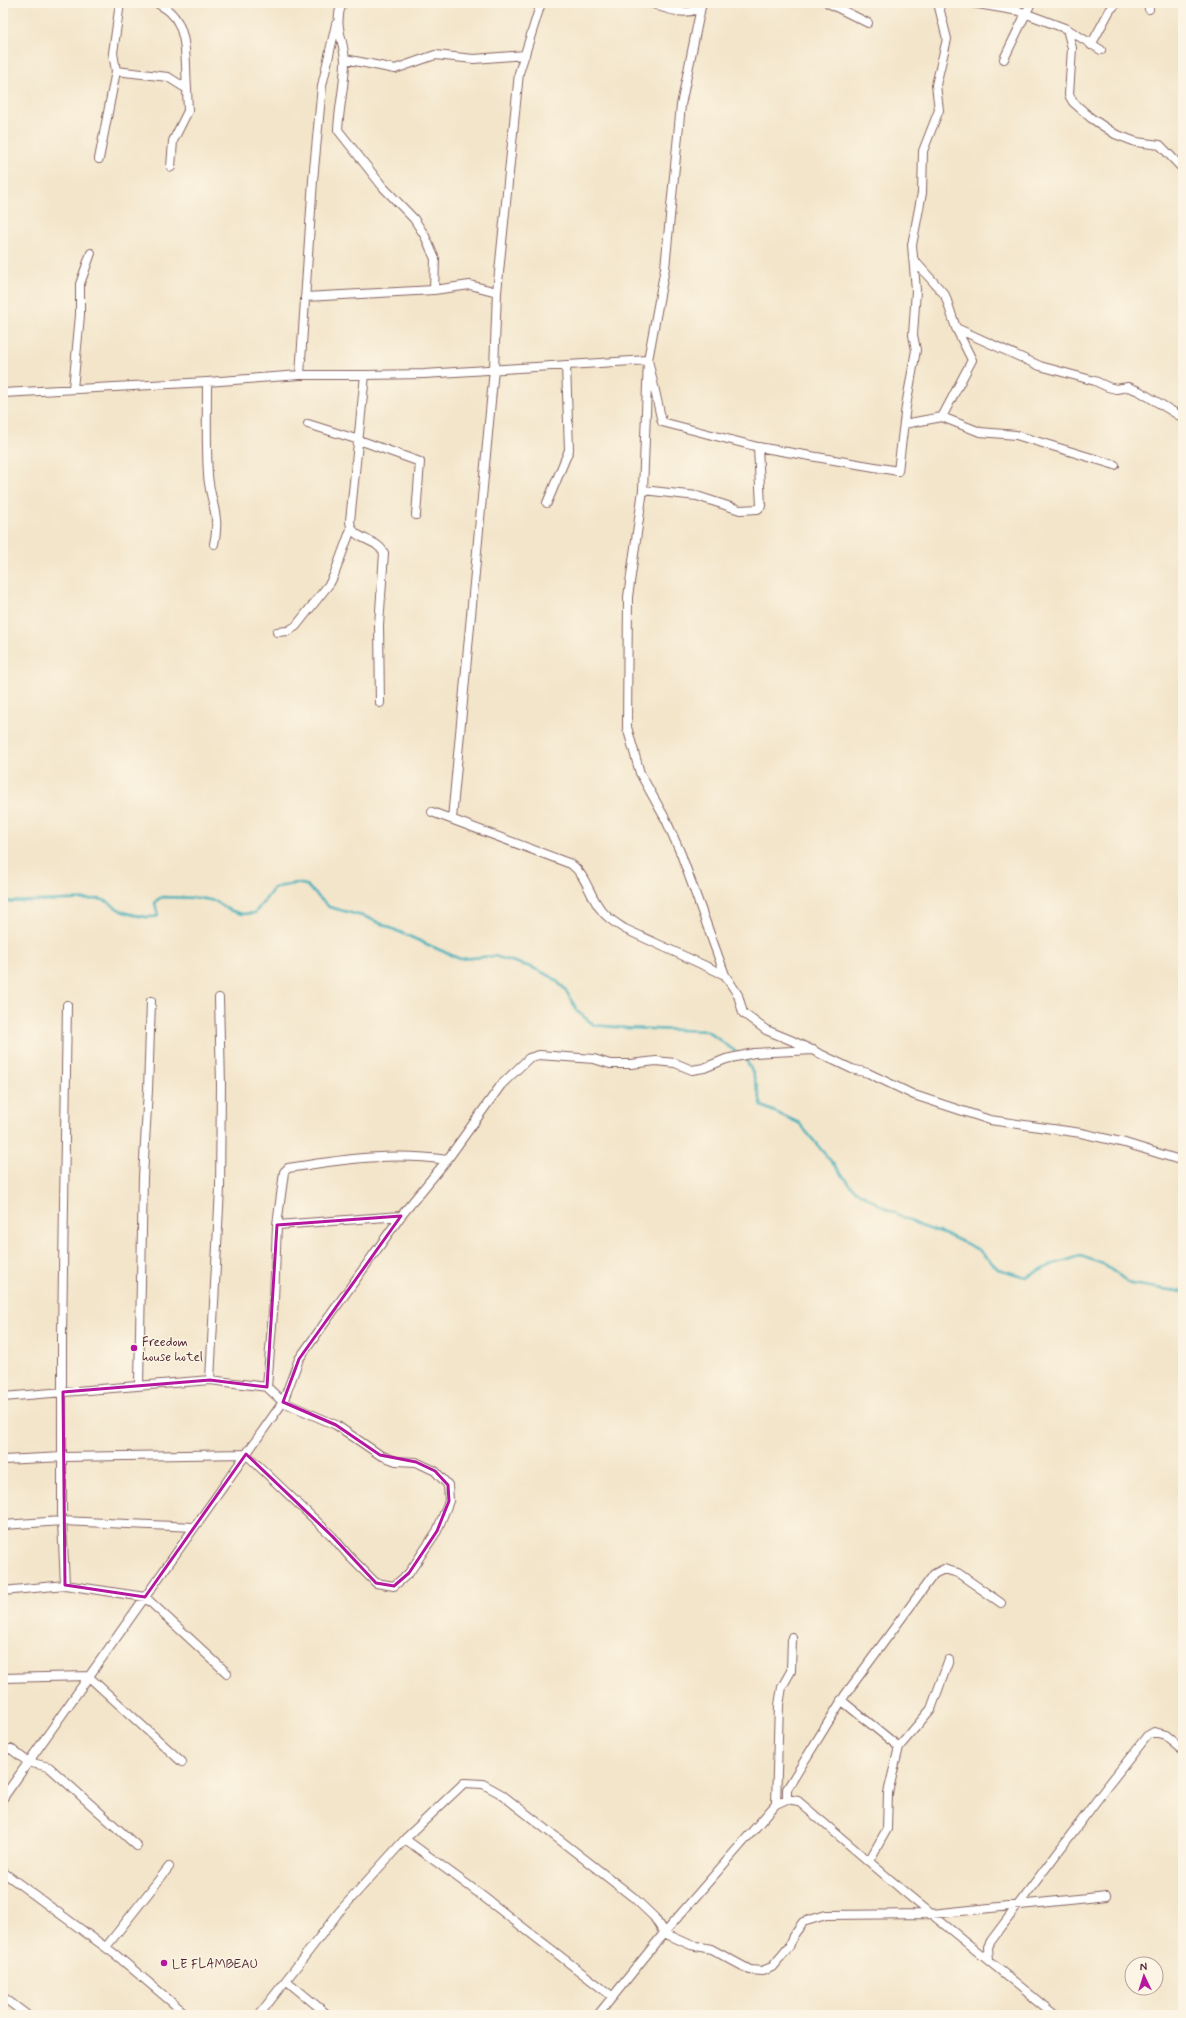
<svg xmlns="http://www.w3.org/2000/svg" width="1186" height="2018" viewBox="0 0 1186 2018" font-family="Mynerve,sans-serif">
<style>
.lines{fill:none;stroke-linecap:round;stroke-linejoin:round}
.stream{stroke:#40afbb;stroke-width:2.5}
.street-casing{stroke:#856463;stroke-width:10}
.street{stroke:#fff;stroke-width:8}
.marked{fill:none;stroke:#b5179e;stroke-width:3;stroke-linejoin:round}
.poi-dot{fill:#b5179e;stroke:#fcf5e5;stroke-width:1.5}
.labels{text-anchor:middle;stroke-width:3;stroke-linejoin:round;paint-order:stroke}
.poi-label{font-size:13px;fill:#4a1f2b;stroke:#fcf5e5;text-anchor:start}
</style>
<rect width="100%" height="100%" fill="#fcf5e5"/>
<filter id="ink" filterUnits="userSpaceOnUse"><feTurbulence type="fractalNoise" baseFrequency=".025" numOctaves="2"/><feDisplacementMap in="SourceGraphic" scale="8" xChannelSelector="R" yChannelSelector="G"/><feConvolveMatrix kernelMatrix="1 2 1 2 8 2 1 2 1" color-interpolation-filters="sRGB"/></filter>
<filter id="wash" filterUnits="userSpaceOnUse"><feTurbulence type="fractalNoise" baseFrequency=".012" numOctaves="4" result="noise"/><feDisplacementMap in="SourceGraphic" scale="16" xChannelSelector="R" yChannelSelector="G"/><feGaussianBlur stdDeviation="0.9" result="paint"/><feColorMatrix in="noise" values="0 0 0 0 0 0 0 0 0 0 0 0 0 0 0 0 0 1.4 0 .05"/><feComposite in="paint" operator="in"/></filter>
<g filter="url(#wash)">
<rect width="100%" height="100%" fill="#f3e5ca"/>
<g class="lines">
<!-- stream -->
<path class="stream" d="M3,902l96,-3c10,1 15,9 25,13 8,3 26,7 34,4l-3,-13 2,-3 5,-3 37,1 16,3 14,9 13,4 13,-1 19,-25 22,-5 10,2 23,22 37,10 94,42 34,-3 37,11 21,10 13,12 13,23 16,13 32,3 81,3 32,23
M745,1058l8,15 9,33 37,17 55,66 29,18 38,19 31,11 27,13 19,19 28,8 28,-13 27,-8 22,8 28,20 52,8"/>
</g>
</g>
<g filter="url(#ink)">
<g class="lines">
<defs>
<path id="street" d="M157,3c4,3 9,5 13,9 19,17 15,53 17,77
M651,3c14,6 41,16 52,1
M828,3l40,20
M972,3l47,8 48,18 34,21
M1148,3l1,6
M701,7l-20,98 -16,163 -17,92 -5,130 -15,107 -1,130 13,46 26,47 15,34 44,121
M1067,29l5,19 -3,47 4,7 18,16 24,16 21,8 24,3 23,24
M1091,45l19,-35 7,-7
M345,59l50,10 40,-14 39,4 51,-4
M1004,59l27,-56
M116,71l52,6 19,12 1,22 -15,30 -2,26
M99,159l17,-88 -3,-18 7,-50
M913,259l32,36 11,33 84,38 55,15 13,6 8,2 12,-2 11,4 41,25 3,-6
M434,290l36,-5 27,7
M305,297l129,-7 1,-31 -10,-23 -11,-17 -31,-32 -45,-57c1,-23 7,-46 7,-69 -1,-22 -12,-35 -3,-58
M300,375l13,-195 9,-94 14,-62
M207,382c0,31 -1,62 1,93 2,27 13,40 6,69
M73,389l7,-74v-31l11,-31
M3,393l204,-11 93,-7h65
M942,417l38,15 36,3 99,30
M308,424l51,16 61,22 -4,53
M904,424l38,-7 30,-57 -16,-32
M643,490l54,6 43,14 18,-1 3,-3 -3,-59
M547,503l22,-53 -3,-85
M277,632l11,-1 8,-5 34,-43 4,-8 17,-46
M380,703l-1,-78 5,-72c-8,-16 -33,-12 -34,-32l15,-146 59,-1 224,-14 14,62 96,25 140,24 8,-65 10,-56 -3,-15 3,-45 -4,-45 10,-52 1,-42 16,-41 -3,-25 11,-46 -9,-36
M432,812l139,52c16,12 18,32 31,47 6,8 15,13 23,18l100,46 13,20 5,18 23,17 27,11 59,28 16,4 46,22 76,25 91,13 44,10 58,18
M452,819l42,-450 3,-77 22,-219 22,-70
M277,1225l124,-9
M210,1380l10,-192 1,-103 -2,-87
M139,1385l4,-208 5,-87 3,-89
M267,1387l7,-87 3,-75 7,-53 4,-4 7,-1c50,-8 101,-15 152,-7
M3,1397l207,-17 57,7 16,15 53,23 44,30 16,6 20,1 19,9 13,14 1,16 -12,30 -28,42 -15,13 -18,-3 -27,-27 -17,-20 -86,-82 -183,3 -60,3
M3,1525l59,-4 132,6
M65,1585l-3,-64v-184l5,-332
M3,1591l62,-6 80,12 82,76
M3,1678l85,-2 94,86
M841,1700l58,47 -11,46 -1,36 -18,32
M899,1747l32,-38 18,-49
M3,1750l8,-1 17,13 21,5 88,79
M3,1798l280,-396 16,-43 102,-143 46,-56 54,-75 28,-27 10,-3 55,4 16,5h21l25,-3 19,2 17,7 12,-2 22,-9 28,-6 60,-3
M787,1799v-10l58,-94 89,-121 10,-5 14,4 43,30
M776,1804l3,-99 3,-18 9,-16 1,-34
M405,1839l67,49 141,109
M3,1872l113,83 71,60
M106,1947l63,-80
M989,1961l-1,-14 3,-6 115,-153 41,-52 7,-4 11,3 18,15
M287,1981l41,34
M3,1997l24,18
M259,2015l80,-103 66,-73 59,-56 19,1 18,10 132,103 21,20 10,16 27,12 20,4 39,21 12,1 10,-4 17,-20 4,-11 10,-14 23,-7 106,-1 175,-18
M598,2015l66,-82 112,-129 11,-5 11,2 109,93 148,121"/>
</defs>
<!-- street casing -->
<use href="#street" class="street-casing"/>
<!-- street -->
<use href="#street" class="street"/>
</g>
</g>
<!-- marked area -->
<path class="marked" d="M401,1216l-102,143 -16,43 53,23 44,30 36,7 19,9 13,14 1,16 -12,30 -28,42 -15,13 -18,-3 -44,-47 -86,-82 -101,143 -80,-12 -2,-193 147,-12 57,7 10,-162z"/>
<!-- markers -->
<g class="poi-dot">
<circle cx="134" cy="1348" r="4"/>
<circle cx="164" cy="1963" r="4"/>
</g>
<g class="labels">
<!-- poi labels -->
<g class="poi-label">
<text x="142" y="1346">Freedom<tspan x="142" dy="15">house hotel</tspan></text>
<text x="172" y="1968">LE FLAMBEAU</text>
</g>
</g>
<!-- margin -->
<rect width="1186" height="2018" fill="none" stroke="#fcf5e5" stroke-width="16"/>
<!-- north arrow -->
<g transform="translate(1144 1976) rotate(356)"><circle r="19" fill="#fcf5e5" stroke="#b59f9b"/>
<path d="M0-3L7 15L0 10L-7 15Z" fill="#b5179e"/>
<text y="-6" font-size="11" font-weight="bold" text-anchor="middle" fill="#4a1f2b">N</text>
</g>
</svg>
